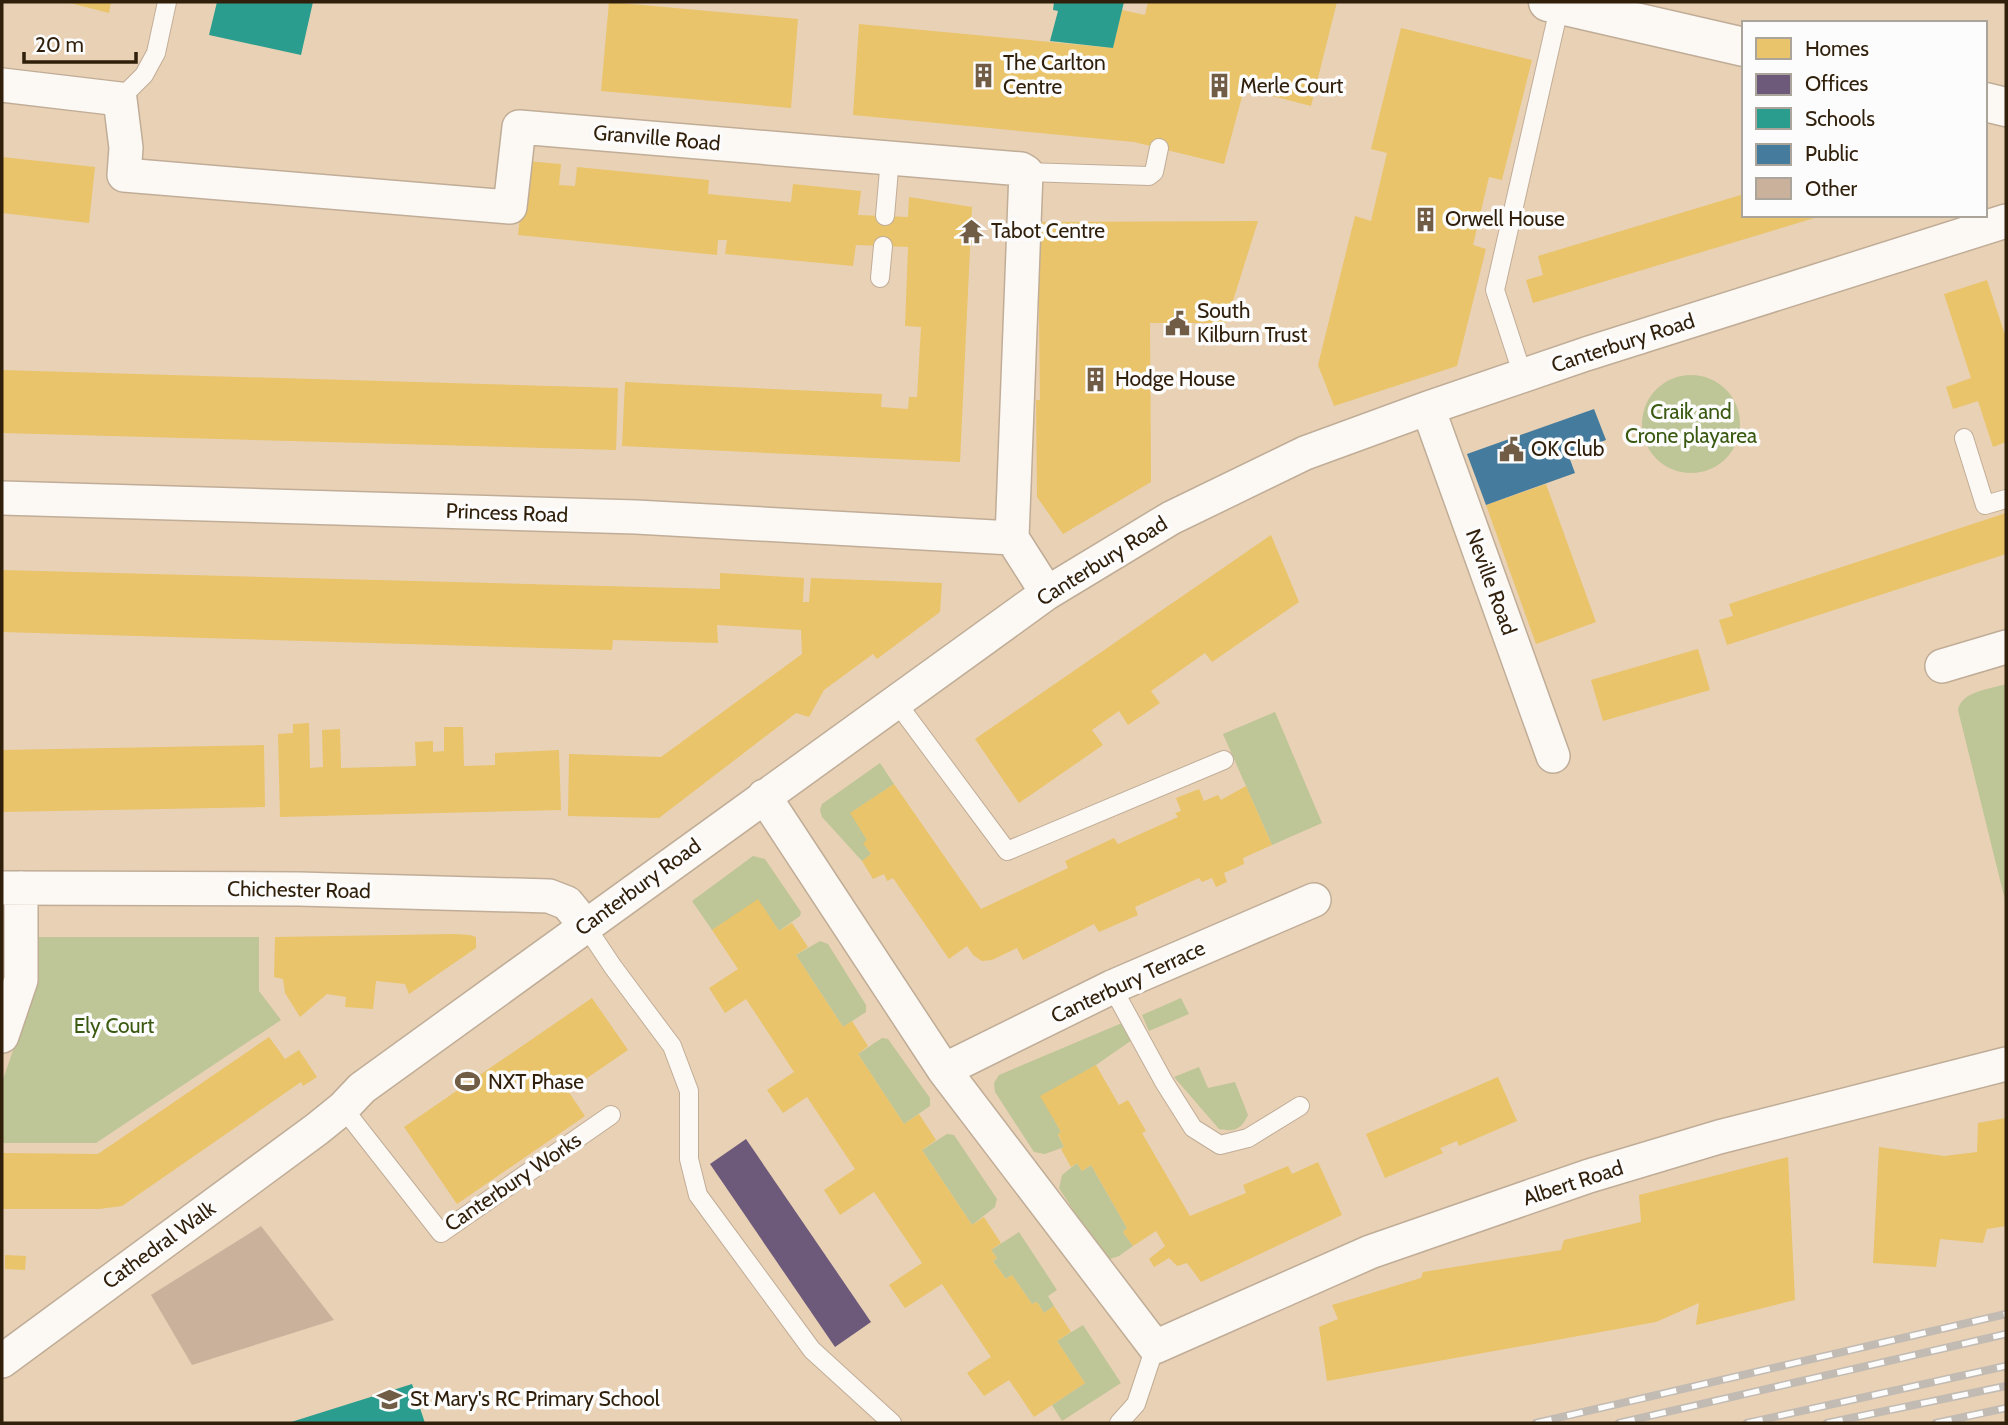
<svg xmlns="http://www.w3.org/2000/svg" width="2008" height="1425" viewBox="0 0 2008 1425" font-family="Cabin,sans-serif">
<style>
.green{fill:#bec596}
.homes{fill:#e9c46a}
.offices{fill:#6d597a}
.schools{fill:#2a9d8f}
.public{fill:#457b9d}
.building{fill:#c9b19c}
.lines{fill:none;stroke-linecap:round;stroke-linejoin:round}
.lane-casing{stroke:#c0ad97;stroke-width:20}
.street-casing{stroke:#c0ad97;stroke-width:36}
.secondary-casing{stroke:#c0ad97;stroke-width:41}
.lane{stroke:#fcf8f4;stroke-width:18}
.street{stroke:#fcf8f4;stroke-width:33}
.secondary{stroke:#fcf8f4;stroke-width:38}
.rail-casing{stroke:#c1bbb3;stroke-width:8}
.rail{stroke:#fcfcfc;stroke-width:5;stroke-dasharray:16;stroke-linecap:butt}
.labels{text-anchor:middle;stroke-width:7;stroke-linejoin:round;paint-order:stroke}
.poi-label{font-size:21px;fill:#301f0a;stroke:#fcfcfc;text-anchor:start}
.street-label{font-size:21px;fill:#301f0a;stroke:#fcfcfc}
.park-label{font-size:21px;fill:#3a5911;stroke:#fcfcfc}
</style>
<rect width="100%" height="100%" fill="#e9d1b5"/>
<!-- green -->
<path class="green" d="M1642 424a49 49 0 1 1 98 0a49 49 0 1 1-98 0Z
M2006,684v220l-48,-194c3,-19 33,-21 48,-26z
M1275,712l47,111 -50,22 -49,-111z
M880,763l14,21 -43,29 16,27 -3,4 7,10 -9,7 -40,-44 -2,-7 2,-6z
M753,856l12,3 36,53 -1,4 -21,15 -21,-31 -46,30 -20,-29z
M39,937h220v54l22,29 -185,123h-94v-61l36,-103z
M820,941l8,3 38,61v7l-23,15 -47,-72z
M1181,998l8,16 -40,17 -7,-16z
M1122,1023l10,17 -36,25 -55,31 20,36 -3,3 6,12 -19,7 -11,-2 -39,-60 -1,-9 5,-8z
M882,1038l6,1 42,59v8l-26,18 -46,-70z
M1199,1067l9,21 27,-6 13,33c-7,15 -14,17 -29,14l-45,-52z
M947,1134l7,1 43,64 -2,8 -23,18 -50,-75z
M1077,1163l5,8 9,-6 36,63 -4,4 10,14 -14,10 -9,3 -9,-6 -42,-65 3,-13z
M1019,1232l38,58 -9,6 6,10 -10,7 -7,-11 -5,2 -20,-29 -6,4 -13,-18 4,-3 -6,-8z
M1083,1325l38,58 -59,38 -10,-16 33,-22 -28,-42z"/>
<!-- homes -->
<path class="homes" d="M66,2h45l-2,11z
M609,2l189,17 -7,89 -190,-17z
M1148,2h189l-26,104 -67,-17 -20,75 -90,-22 -281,-27 6,-91 254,24 9,-38 23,5z
M1401,28l131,32 -30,120 -13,-3 -16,68 13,4 -29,117 -123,40 -16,-41 37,-149 16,5 16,-68 -16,-4z
M2,157l93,10 -6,56 -87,-10z
M526,161l35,3 -2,21 16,1 2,-19 132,13 -1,14 83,8 2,-18 68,7 -3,24 50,2 1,-20 63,10 -12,255 -338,-16 3,-64 257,12 -1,13 27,2 1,-12h8l4,-70 -16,-1 3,-79 -52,-2 -3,21 -128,-12 2,-14h-9l-1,15 -199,-20z
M1744,194v21l77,1 -288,87 -7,-23 17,-5 -5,-19z
M1258,221l-32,102h-76l1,159 -88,52 -26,-37 -1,-97h4l-2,-178z
M1987,280l19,58v104l-13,5 -15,-46 -25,8 -7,-22 25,-9 -27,-84z
M2,370l616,18 -2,62 -614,-17z
M1546,484l50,138 -60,22 -50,-139z
M2006,513v41l-279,91 -8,-25 14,-4 -4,-12z
M1271,535l28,67 -87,60 -7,-9 -54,38 9,12 -32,22 -9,-14 -27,19 11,15 -84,58 -44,-64z
M2,570l718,19v-16l84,5 -1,24h6l2,-24 131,5 -2,29 -63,47 -4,-5 -49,36 -15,27 -13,-4 -137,105 -91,-2 1,-62 92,3 141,-103 -1,-24 -84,-5 1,18 -105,-3 -1,10 -610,-18z
M1698,649l12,41 -107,31 -12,-41z
M309,723l1,45 13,-1 -1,-37 18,-1 1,39 75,-2 -1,-24 18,-1v11l11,-1v-24h19l1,39 31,-1v-12l64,-3 2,60 -281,7 -2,-83 15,-1v-9z
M264,745l1,62 -263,5v-62z
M894,784l87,125 87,-41 -3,-7 49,-23 4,6 60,-27 -3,-4 6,-2 -5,-13 23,-9 5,12 14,-6 3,5 25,-14 26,59 -29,13 1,6 -20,9 3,9 -11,5 -4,-9 -10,4 -3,-4 -64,29 3,8 -39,17 -5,-8 -71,36 -6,-12 -25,12 -10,1 -9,-6 -6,-9 -18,13 -56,-81 -6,3 -3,-7 -11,5 -11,-18 9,-7 -8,-11 4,-3 -17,-27z
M758,899l21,32 13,-8 16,24 -12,8 47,72 9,-6 16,25 -10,8 46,70 15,-10 17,26 -14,10 50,75 12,-8 9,14 8,12 -10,7 6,8 -4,3 13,18 6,-4 20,29 5,-2 7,11 10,-7 17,26 -14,9 28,42 -51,34 -25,-37 -25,16 -17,-23 24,-16 -49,-73 -37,24 -16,-23 33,-22 -48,-71 -34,23 -16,-25 31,-21 -48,-72 -24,16 -16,-23 27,-18 -48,-73 -21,14 -16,-25 29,-19 -26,-39z
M454,934l16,1 6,2v11l-67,46 -4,-10 -29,-3 -3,28 -28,-2 1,-10 -19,-3 -27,23 -15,-24 -2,-14 -9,-2 1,-40z
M592,998l36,52 -60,41 17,25 -128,88 -53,-77z
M269,1037l16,22 14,-9 18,27 -14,9 -2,-4 -179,124 -23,3h-97v-56l96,1z
M1096,1065l23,40 9,-5 18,31 -4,2 48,83 56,-23 -3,-8 45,-19 4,8 26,-12 24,53 -141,67 -14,-19 -10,3 -8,-8 -15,9 -5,-8 16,-13 -9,-15 -23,15 -10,-14 4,-4 -36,-63 -9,6 -5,-8 -6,4 -10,-18 3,-2 -6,-13 3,-2 -21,-36z
M1498,1077l19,44 -58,25 -2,-5 -17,7 3,5 -58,25 -19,-44z
M2006,1118v108l-19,3 -4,14 -43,-4 -4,28 -63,-4 6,-116 65,9 33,-4 1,-29z
M1788,1157l7,143 -99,25 3,-22 -43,19 -329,59 -8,-54 19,-8 -6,-14 89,-27 2,-6 138,-22 3,-10 77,-18 -2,-27z
M5,1255l21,1 -1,14 -20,-1z"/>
<!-- offices -->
<path class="offices" d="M746,1139l125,183 -36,25 -125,-183z"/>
<!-- schools -->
<path class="schools" d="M217,2h96l-12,53 -92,-20z
M1054,2h70l-11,46 -63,-7 8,-30 -5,-1z
M412,1384l13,39h-137z"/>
<!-- public -->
<path class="public" d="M1594,409l12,31 -38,14 7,19 -89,32 -19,-51z"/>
<!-- building -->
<path class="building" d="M261,1226l73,94 -142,45 -41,-70z"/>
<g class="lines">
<defs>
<path id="lane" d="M120,99l24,-24 12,-22 11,-51
M1026,172l123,4 5,-4 5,-24
M885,216l5,-58
M880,278l3,-32
M1523,376l-28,-86 65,-286
M1964,438l21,67 21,-6
M897,703l110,148 217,-91
M585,925l28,42 59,79 17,45v68l9,36 114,155 80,73
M1112,987l52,95 29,46 27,17 28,-7 52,-32
M343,1108l98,125 170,-118
M1119,1423l17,-19 19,-57"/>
<path id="street" d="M2,85l118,14 6,49 -2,27 386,32 9,-80 502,42 5,3 -14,366 35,55
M1428,408l125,348
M2,498l634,19 376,21
M1942,666l64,-19
M764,796l180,274 211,277 215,-95 219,-76 130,-39 287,-73
M2,888l297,1 250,7 18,7 18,22
M2,1036l19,-56v-92
M944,1070l168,-83 202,-87
M2,1361l315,-232 26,-21 19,-20 685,-495 124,-75 134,-65 123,-45 158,-54 420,-133"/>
<path id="secondary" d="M1548,2l196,45
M1985,102l21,5"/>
</defs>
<!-- lane casing -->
<use href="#lane" class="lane-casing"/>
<!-- street casing -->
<use href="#street" class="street-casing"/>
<!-- secondary casing -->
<use href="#secondary" class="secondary-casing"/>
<!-- lane -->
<use href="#lane" class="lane"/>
<!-- street -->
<use href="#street" class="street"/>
<!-- secondary -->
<use href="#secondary" class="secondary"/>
<defs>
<path id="rail" d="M1536,1423l470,-109
M1619,1423l387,-89
M1747,1423l259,-57
M1827,1423l179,-37
M1936,1423l70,-15"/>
</defs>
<!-- rail casing -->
<use href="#rail" class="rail-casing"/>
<!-- rail -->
<use href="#rail" class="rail"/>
</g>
<!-- icons -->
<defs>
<symbol id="building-bare" viewBox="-9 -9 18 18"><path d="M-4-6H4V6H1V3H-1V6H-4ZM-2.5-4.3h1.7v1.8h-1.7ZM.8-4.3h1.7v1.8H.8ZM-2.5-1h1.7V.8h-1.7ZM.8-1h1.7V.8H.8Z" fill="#715d46" stroke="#fcfcfc" stroke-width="2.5" paint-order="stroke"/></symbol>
<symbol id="temple-bare" viewBox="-9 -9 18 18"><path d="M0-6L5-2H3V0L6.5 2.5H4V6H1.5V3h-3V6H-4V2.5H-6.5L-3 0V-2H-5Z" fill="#715d46" stroke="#fcfcfc" stroke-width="2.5" paint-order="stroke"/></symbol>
<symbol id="civic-bare" viewBox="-9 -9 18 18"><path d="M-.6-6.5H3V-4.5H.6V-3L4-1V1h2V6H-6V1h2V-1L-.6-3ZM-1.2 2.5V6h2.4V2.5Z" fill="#715d46" stroke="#fcfcfc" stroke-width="2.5" paint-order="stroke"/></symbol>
<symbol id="stadium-bare" viewBox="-9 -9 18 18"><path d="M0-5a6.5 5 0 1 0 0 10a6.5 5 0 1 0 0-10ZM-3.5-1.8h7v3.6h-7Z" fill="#715d46" stroke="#fcfcfc" stroke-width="2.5" paint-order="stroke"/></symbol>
<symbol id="school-bare" viewBox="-9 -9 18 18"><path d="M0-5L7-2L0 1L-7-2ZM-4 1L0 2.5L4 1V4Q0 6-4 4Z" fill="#715d46" stroke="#fcfcfc" stroke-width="2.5" paint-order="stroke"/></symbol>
</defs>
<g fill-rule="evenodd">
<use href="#building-bare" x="966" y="58" width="35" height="35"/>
<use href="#building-bare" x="1202" y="68" width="35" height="35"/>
<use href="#building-bare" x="1408" y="202" width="35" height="35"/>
<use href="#temple-bare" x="954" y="214" width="35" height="35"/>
<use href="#civic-bare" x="1160" y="306" width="35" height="35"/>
<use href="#building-bare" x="1078" y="362" width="35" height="35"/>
<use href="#civic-bare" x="1494" y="432" width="35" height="35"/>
<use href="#stadium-bare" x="450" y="1064" width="35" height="35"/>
<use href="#school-bare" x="372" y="1382" width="35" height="35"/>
</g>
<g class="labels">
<!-- poi labels -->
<g class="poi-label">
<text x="1003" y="70">The Carlton<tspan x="1003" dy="24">Centre</tspan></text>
<text x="1240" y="93">Merle Court</text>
<text x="1445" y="226">Orwell House</text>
<text x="991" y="238">Tabot Centre</text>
<text x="1197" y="318">South<tspan x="1197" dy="24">Kilburn Trust</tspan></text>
<text x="1115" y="386">Hodge House</text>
<text x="1531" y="456">OK Club</text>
<text x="488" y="1089">NXT Phase</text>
<text x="410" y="1406">St Mary's RC Primary School</text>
</g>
<!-- street labels -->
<g class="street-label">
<text transform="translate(657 138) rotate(5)" y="7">Granville Road</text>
<text transform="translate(1623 343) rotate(-18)" y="7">Canterbury Road</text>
<text transform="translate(507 513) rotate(2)" y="7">Princess Road</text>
<text transform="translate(1102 561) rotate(-32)" y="7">Canterbury Road</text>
<text transform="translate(1491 582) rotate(70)" y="7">Neville Road</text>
<text transform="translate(638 887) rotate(-36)" y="7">Canterbury Road</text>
<text transform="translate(299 890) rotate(1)" y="7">Chichester Road</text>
<text transform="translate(1128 982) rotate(-25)" y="7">Canterbury Terrace</text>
<text transform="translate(513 1182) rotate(-34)" y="7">Canterbury Works</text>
<text transform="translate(1573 1183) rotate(-18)" y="7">Albert Road</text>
<text transform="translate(159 1245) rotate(-36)" y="7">Cathedral Walk</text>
</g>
<!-- park labels -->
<g class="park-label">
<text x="1691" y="419">Craik and<tspan x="1691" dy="24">Crone playarea</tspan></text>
<text x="114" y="1033">Ely Court</text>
</g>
</g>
<!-- border -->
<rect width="2008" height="1425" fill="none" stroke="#301f0a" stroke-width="7"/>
<!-- legend -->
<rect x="1742" y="21" width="245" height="196" fill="#fcfcfc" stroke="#aaa49b" stroke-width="2"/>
<rect x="1756" y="38" width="35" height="21" fill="#e9c46a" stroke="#aaa49b" stroke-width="2"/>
<text x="1805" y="56" font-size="21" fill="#301f0a">Homes</text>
<rect x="1756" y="74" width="35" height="21" fill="#6d597a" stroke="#aaa49b" stroke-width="2"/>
<text x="1805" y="91" font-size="21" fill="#301f0a">Offices</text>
<rect x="1756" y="108" width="35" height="21" fill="#2a9d8f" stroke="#aaa49b" stroke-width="2"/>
<text x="1805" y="126" font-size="21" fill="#301f0a">Schools</text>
<rect x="1756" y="144" width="35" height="21" fill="#457b9d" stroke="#aaa49b" stroke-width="2"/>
<text x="1805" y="161" font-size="21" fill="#301f0a">Public</text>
<rect x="1756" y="178" width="35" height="21" fill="#c9b19c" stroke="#aaa49b" stroke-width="2"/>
<text x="1805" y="196" font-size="21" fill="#301f0a">Other</text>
<!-- scale -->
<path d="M24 52v10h112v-10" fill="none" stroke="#301f0a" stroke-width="3.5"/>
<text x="35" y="52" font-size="21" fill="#301f0a" stroke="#fcfcfc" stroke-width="5" paint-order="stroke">20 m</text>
</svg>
